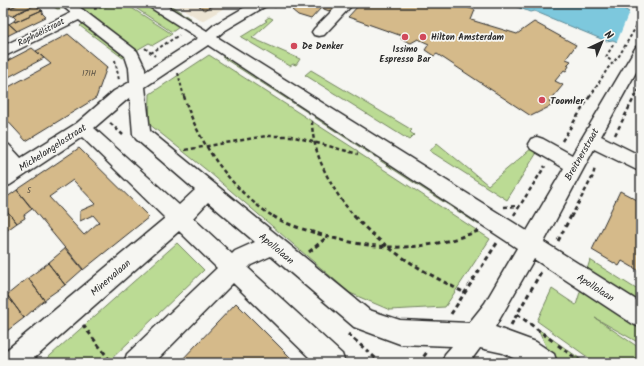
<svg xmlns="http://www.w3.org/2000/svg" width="644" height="366" viewBox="0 0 644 366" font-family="Kalam,sans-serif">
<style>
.built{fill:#ece4d3}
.green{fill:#bbdb94;stroke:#738360}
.water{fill:#7dc8dd;stroke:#5c8996}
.pier{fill:#f6f6f2}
.building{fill:#d5ba8a;stroke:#2b2b2b;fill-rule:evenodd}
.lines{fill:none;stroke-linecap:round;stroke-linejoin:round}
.minor-casing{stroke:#2b2b2b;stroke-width:3}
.path-far2{stroke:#2b2b2b;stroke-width:2;stroke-dasharray:3 2.5;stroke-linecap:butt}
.path-far1{stroke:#2b2b2b;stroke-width:2.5;stroke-dasharray:4 3;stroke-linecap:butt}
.path{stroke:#2b2b2b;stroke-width:3;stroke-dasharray:4.5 3.5;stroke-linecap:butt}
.minor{fill:#f6f6f2;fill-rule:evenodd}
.poi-dot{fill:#d1495b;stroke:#f6f6f2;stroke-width:1.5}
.labels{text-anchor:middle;stroke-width:3.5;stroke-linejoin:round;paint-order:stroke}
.number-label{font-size:8px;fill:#564f43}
.far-street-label{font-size:9px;fill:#2b2b2b;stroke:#f6f6f2}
.far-poi-label{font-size:9px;font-weight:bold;fill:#2b2b2b;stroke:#f6f6f2;text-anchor:start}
.poi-label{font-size:10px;font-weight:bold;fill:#2b2b2b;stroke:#f6f6f2;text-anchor:start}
.street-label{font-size:10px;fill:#2b2b2b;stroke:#f6f6f2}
</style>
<rect width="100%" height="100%" fill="#f6f6f2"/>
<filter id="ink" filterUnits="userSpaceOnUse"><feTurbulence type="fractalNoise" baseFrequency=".025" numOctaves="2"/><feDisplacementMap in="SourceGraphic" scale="8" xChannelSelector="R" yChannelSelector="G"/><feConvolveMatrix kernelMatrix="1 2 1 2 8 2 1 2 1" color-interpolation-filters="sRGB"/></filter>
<g filter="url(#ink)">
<!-- built -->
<path class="built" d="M174,3h59l-31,18z"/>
<!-- green -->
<path class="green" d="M49,3h75l48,31 -19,11 -4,-2 -26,15 -43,-32 11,-9 -12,-10 -22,2z
M128,3h39l24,16 -19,13z
M269,17l4,2 -21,19 48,21 -4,6 -3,-1 -3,2 -49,-29 26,-16 -2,-1z
M209,55l149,96 -1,1 133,87 -45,68 -55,3 -40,-17 -141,-121 -60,-48 1,-30z
M226,55l84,54v5l-88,-57z
M311,70l101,60 -2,2 4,3 -5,5 -104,-65z
M316,114l65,42 -6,1 -61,-40z
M437,143l51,42 44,-37 6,3 -31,49 -77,-49z
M379,160h8l94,61 -2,4z
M177,243l27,27 -97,93h-65z
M590,260l51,32v52l-46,-26 46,31v14h-45l-59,-42 15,-32 24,16z
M538,329l48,34h-32z"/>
<!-- water -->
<path class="water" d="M507,3h108l14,9 12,41 -28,-13 -7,1 -72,-30 -4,1z"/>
<!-- pier -->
<path class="pier" d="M630,10l11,6v39l-25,-11z"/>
<!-- building -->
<path class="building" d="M3,3h18l-17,8z
M21,3h12l2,2 -24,11 -7,-5z
M195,3h20v1l-10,6z
M302,3h39l-9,9 -11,-4 -10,11 -13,-4 -6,-5 5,-4 6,1 4,-2z
M357,3h77l7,4 2,-4h11l21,7 -4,10 46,14 17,-12 42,23 -10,14 5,2 -4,4 2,1 -3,5 -2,-1 -9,11 8,4 -14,17 4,3 -22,11 -94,-62 -3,2 -9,-6 4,-6 -11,-5 -7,4 -10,-4 1,-3 -54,-19 10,-11 -3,-1z
M35,5l7,5 -27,12 -1,-1 2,-3 -3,-3z
M42,10l1,1 -1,2 4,4 -29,14 -8,-7 5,-3 1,1z
M6,23l3,1 8,7 -14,7v-13z
M68,34l39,33 -11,31 -70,43 -23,-25v-26l48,-26 -15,-13z
M32,48l12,10 -41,22v-17z
M79,148l70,69 -66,53 -66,-80zM73,180l23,24 -16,7v10l13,-6 6,7 -15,13 -35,-38z
M17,190l15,19 -8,6 1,3 -8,5 -14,-17v-6z
M620,191l21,11v70l-19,-11 -3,5 -27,-16z
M3,206l14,17 -11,8 -1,-3 -2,2z
M66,248l17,21 -18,16 -17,-22z
M48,263l17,22 -20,14v2l-17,-23z
M28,278l17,23h-2l-19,17 -17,-23z
M7,295l17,23 -21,16v-36z
M236,303l60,60h-117z"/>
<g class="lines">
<defs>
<path id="minor" d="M59,3h15l63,48 8,17v4l53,-34 -50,-32 -2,-3h16l45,28 7,-6 38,-22h16l-2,3 -42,25 -7,6 310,194 37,-63 -33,-19 -3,-5 3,-5 6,-2 6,2 29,16 64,-108 5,-2v18l-40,73 40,20v16l-47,-23 -50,93 97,61v25l-8,-4 -99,-65 -39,68 41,15 18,12 3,9h-34l-20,-10 -23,-5 -11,15h-27l3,-9 7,-8 -52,-2 -46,-17 -83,-71 -20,9 -3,3 94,86 3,9h-30l-82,-80 -79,80h-30l3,-9 90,-86 -38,-37 -150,132h-26v-10l162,-135 -83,-81 -72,48 -7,2v-18l4,-2 -4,-5v-19l6,2 12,13 56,-35 37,-32 16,-9 -1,-14 -4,-12 -46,-36 -76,37v-11l68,-33zM208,45l309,203 -32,55 -16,20 -69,-3 -31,-10 -219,-179 -5,-44zM130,97l3,37 3,5 59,51 -16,15 -85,-77zM208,202l47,40 -20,9 -3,3 -39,-36z
M340,3h14l-30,32 -5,1 -5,-1 -2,-3 2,-3z"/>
</defs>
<!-- minor casing -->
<use href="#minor" class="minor-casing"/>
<!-- path-far2 -->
<path class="path-far2" d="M624,3l16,6
M274,7l7,-4
M94,9l21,-6
M613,45l-7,12 7,5
M145,48l10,8
M151,53l28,-18
M115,60l4,20
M178,73l6,24
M590,97l18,-29 11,-12 17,-29 5,-24
M635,97l6,-12"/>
<!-- path-far1 -->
<path class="path-far1" d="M184,96c13,46 50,97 90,121
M312,121c0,34 21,71 43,96
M110,123l13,12
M615,135l20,-39
M562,141l28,-45
M185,150l81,-14h25l67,18
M504,207l15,-1
M514,215l31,-49
M571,217l22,-41 2,-9"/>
<!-- path -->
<path class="path" d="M273,216c14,9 30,13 46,18 57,17 103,19 159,-3
M354,216c32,35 70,56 111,77
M558,241l13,-25
M309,252l18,-15
M451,314l46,-71
M517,314l37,28
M83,325l29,38
M511,325l30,-53
M348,334l33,29
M558,345l24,18
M419,363l8,-11
M423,363l12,-1"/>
<!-- minor -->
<use href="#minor" class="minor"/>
</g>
</g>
<!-- markers -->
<g class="poi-dot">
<circle cx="405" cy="37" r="4"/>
<circle cx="423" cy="37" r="4"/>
<circle cx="294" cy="46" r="4"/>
<circle cx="542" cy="100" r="4"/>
</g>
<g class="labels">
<!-- number labels -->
<g class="number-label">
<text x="89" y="76">171H</text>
<text x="29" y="193">5</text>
</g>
<!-- far-street labels -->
<g class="far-street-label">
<text transform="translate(41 32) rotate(-27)" y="3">Raphaëlstraat</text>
</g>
<!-- far-poi labels -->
<g class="far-poi-label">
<text x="431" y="40">Hilton Amsterdam</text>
<text x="302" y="49">De Denker</text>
<text x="405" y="52" text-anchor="middle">Issimo<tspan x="405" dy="10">Espresso Bar</tspan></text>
</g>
<!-- poi labels -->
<g class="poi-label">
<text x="550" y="104">Toomler</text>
</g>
<!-- street labels -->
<g class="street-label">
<text transform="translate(52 147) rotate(-33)" y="4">Michelangelostraat</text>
<text transform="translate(581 154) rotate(-60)" y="4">Breitnerstraat</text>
<text transform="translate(277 248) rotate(40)" y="4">Apollolaan</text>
<text transform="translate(110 277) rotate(-41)" y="4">Minervalaan</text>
<text transform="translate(596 287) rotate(33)" y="4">Apollolaan</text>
</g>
</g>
<!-- margin -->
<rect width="644" height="366" fill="none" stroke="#f6f6f2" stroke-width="16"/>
<rect x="8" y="8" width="628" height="350" fill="none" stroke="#2b2b2b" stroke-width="1.5" filter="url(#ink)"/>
<!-- north arrow -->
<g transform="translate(602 42) rotate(44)" stroke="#f6f6f2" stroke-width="3" paint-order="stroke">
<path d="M0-3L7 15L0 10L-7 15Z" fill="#2b2b2b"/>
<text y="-6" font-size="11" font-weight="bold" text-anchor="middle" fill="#2b2b2b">N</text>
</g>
</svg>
